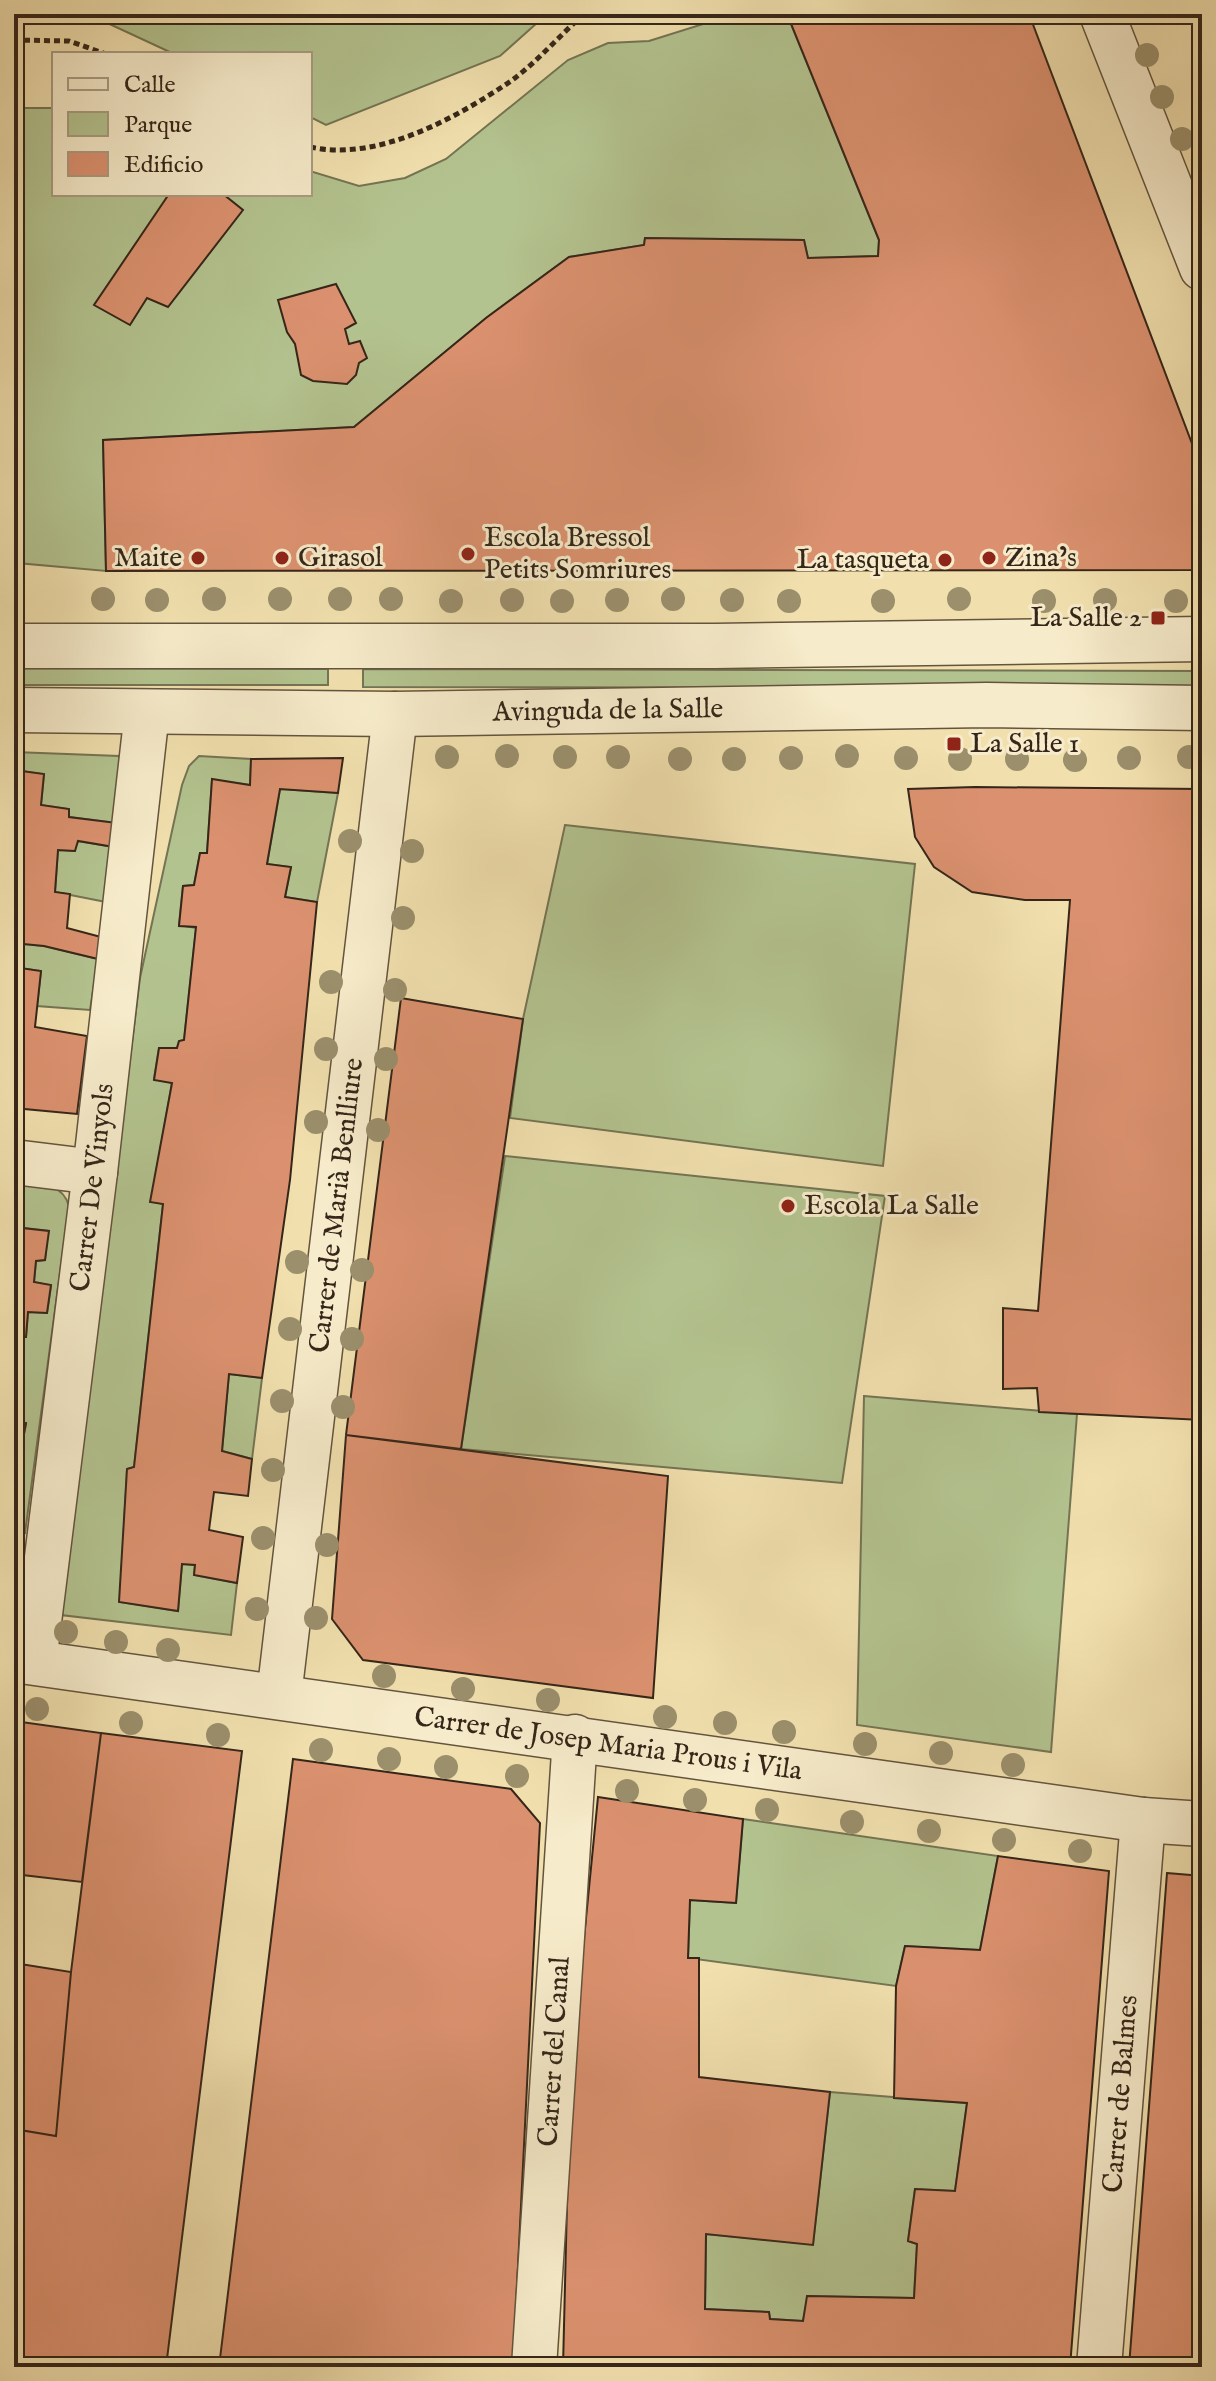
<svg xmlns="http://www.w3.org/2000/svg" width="1216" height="2381" viewBox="0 0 1216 2381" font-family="'IM FELL English',serif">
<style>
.green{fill:#b3c38f;stroke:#747454;stroke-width:2}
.building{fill:#db916f;stroke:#352619;stroke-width:2}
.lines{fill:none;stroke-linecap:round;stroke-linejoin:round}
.minor-casing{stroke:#64543e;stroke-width:47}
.tertiary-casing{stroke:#64543e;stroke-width:47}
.path{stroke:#352619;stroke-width:5;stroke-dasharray:6 4;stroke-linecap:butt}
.minor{stroke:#f6ebca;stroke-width:44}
.tertiary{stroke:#f6ebca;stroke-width:44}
.tree{fill:#9b8f6c}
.poi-dot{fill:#8f2418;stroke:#f6ebca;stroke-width:3}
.labels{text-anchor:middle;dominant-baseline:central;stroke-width:6;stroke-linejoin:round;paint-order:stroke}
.poi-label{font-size:28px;fill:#352619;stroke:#f6ebca;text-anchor:start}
.street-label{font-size:28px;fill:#352619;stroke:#f6ebca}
</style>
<rect width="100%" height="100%" fill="#f1e0ae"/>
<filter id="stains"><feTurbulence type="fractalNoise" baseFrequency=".0025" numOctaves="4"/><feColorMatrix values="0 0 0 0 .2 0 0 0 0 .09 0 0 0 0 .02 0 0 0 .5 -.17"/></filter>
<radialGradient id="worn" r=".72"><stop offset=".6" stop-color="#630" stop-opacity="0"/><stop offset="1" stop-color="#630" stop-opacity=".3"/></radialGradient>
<!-- green -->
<path class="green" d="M88,14H547L500,56L326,125L310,117V54H174Z
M735,14H787L879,240L878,256L808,258L804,240L645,238L644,245L569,257L486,318L354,427L103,440L106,571L17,563L14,459V108H54V194H310V171L359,186L405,178L446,159L568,60L608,43L649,41Z
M14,668L328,669V685H14Z
M363,669L1202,671V688L363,687Z
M14,752L119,756L121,770L117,823L69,817V809L41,805L44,774L14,770Z
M199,756L251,759L250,785L212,780L207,853H200L194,885L183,886L179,925L196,928L184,1040L179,1041L177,1048H159L154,1079L172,1083L151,1201L163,1204L134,1467L127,1469L120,1602L178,1611L182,1564L195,1565L194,1575L237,1583L231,1635L61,1615L140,978L182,785L189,766Z
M280,789L338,793L317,902L285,897L291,867L267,864Z
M565,825L915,864L883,1166L510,1118L523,1019Z
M78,841L114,847L106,902L55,892L58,850L74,851Z
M24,944L44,946L98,959L90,1010L37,1006L41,971L20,968Z
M505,1156L885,1196L842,1483L461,1449Z
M14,1180C36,1183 62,1181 69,1206L25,1533L14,1530V1454H20L26,1424L14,1421V1337H26L28,1312L47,1313L51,1286L34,1282L36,1261L45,1260L48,1231L14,1227L17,1191L14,1190Z
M229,1374L262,1378L252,1459L222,1451Z
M864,1396L1077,1414L1051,1752L857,1725Z
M743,1819L998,1856L980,1950L905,1946L896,1986L688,1958L690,1900L736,1903Z
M830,2092L967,2103L955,2191L915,2189L908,2241L917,2244L914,2298L808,2296L803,2321L770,2319L769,2312L705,2309L706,2234L813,2244Z"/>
<!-- building -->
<path class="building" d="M787,14H1029L1202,470V563L1197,570L106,571L103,440L354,427L486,318L569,257L644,245L645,238L804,240L808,258L878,256L879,240Z
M169,194H223L243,210L168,307L147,298L130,325L94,305Z
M336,284L356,323L345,329L349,344L360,341L367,358L359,363L356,375L347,384L313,381L301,375L295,344L287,332L278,300Z
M14,459H15L17,563H14Z
M343,758L338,793L280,789L267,864L291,867L285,897L317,902L290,1180L262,1378L229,1374L222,1451L252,1459L248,1496L214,1492L209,1530L243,1537L237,1583L194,1575L195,1565L182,1564L178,1611L119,1602L127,1469L134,1467L163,1204L150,1202L172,1083L154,1080L159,1048H177L179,1041L184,1040L196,927L179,926L183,886L194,885L200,853H207L212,779L250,785L251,759Z
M14,770L44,774L41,805L69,809V817L117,823L114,847L78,841L75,851L58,850L55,892L70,894L67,928L101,937L98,959L44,946L24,944L20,968L41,971L35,1027L87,1036L77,1114L14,1108Z
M975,787L1202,789V1420L1039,1412L1037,1388L1003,1389V1308L1038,1311L1070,900H1025L972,892L934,867L915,837L908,789Z
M401,998L523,1019L461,1449L346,1435Z
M14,1190H17L14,1227L49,1231L45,1260L36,1261L34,1282L51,1285L47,1313L28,1312L26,1337H14Z
M14,1421L26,1423L20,1455L14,1454Z
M346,1435L668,1476L653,1698L363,1660L332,1619Z
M1202,1684V1768H1193Z
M14,1721L101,1733L82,1882L14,1874Z
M101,1733L242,1751L167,2359L157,2367H107L14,2356V2129L56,2136L71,1972Z
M293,1759L511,1789L540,1823L513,2367H219Z
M598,1797L743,1819L736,1903L690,1900L688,1958H699V2077L830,2092L813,2245L706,2234L705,2309L769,2312L770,2319L803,2321L807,2296L914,2298L917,2244L908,2241L915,2189L955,2191L967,2103L894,2098L896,1986L905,1946L980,1950L998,1856L1109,1871L1070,2367H563L570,2080Z
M1167,1873L1202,1876V2367H1129Z
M14,1963L71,1972L56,2136L14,2129Z"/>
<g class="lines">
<!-- minor casing -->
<g class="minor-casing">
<g id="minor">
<path d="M1102,14L1202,268"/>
<path d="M14,1162L95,1172"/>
<path id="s1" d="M14,1660L1143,1820L1202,1824"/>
<path id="s2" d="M34,1662L95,1172L147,712"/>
<path id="s3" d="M279,1696L395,714"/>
<path id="s4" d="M534,2367L575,1737"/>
<path id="s5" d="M1099,2367L1143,1820"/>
</g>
</g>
<!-- tertiary casing -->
<g class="tertiary-casing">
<g id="tertiary">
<path d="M14,646H715L1202,639"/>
<path id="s6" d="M14,710L395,714L987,705L1202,708"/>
</g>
</g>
<!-- path -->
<path class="path" d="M14,40L69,41L106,54
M310,147C378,162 456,118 511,81C537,62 560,35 584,14
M1196,316L1202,331"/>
<!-- minor -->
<use href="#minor" class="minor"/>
<!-- tertiary -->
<use href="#tertiary" class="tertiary"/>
</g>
<!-- trees -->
<g class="tree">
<circle cx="1147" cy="55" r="12"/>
<circle cx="1162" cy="97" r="12"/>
<circle cx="1182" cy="139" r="12"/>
<circle cx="103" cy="599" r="12"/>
<circle cx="214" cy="599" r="12"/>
<circle cx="280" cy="599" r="12"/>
<circle cx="340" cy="599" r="12"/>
<circle cx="391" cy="599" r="12"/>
<circle cx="673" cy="599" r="12"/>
<circle cx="959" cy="599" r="12"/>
<circle cx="157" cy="600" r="12"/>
<circle cx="512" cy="600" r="12"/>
<circle cx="617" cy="600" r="12"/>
<circle cx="732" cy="600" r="12"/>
<circle cx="1105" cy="600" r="12"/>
<circle cx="451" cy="601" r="12"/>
<circle cx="562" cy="601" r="12"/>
<circle cx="789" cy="601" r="12"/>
<circle cx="883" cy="601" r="12"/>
<circle cx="1044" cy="601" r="12"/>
<circle cx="1176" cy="601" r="12"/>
<circle cx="507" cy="756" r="12"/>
<circle cx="847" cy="756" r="12"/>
<circle cx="447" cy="757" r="12"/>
<circle cx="565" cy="757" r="12"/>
<circle cx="618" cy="757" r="12"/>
<circle cx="1189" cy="757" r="12"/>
<circle cx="791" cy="758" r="12"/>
<circle cx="906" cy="758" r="12"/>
<circle cx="1129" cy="758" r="12"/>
<circle cx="680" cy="759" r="12"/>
<circle cx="734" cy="759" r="12"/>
<circle cx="960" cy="759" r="12"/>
<circle cx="1017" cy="759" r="12"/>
<circle cx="1075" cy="760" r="12"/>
<circle cx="350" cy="841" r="12"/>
<circle cx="412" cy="851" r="12"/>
<circle cx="403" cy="918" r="12"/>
<circle cx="331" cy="982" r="12"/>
<circle cx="395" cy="990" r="12"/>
<circle cx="326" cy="1049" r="12"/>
<circle cx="386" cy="1059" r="12"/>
<circle cx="316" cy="1122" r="12"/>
<circle cx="378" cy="1130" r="12"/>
<circle cx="297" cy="1262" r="12"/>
<circle cx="362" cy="1270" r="12"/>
<circle cx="290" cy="1329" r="12"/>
<circle cx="352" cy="1339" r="12"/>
<circle cx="282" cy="1401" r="12"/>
<circle cx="343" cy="1407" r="12"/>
<circle cx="273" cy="1470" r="12"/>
<circle cx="263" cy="1538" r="12"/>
<circle cx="327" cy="1545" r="12"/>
<circle cx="257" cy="1609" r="12"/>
<circle cx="316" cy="1618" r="12"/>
<circle cx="66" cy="1632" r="12"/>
<circle cx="116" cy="1642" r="12"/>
<circle cx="168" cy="1650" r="12"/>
<circle cx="384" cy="1676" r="12"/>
<circle cx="463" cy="1689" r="12"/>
<circle cx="548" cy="1700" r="12"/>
<circle cx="37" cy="1709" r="12"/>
<circle cx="665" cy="1717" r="12"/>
<circle cx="131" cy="1723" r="12"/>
<circle cx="725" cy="1723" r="12"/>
<circle cx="784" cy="1732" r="12"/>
<circle cx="218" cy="1735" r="12"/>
<circle cx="865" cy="1744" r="12"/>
<circle cx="321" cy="1750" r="12"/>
<circle cx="941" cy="1753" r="12"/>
<circle cx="389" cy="1759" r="12"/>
<circle cx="1013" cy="1765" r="12"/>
<circle cx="446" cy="1767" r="12"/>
<circle cx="517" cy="1776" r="12"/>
<circle cx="627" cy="1791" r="12"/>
<circle cx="695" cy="1800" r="12"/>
<circle cx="767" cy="1810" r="12"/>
<circle cx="852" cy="1822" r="12"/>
<circle cx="929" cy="1831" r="12"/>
<circle cx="1004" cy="1840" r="12"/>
<circle cx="1080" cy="1851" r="12"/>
</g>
<!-- markers -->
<g class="poi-dot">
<circle cx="468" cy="554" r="8"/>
<circle cx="198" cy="558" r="8"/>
<circle cx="282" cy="558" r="8"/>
<circle cx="989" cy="558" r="8"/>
<circle cx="945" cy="560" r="8"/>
<rect x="1150" y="610" width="16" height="16" rx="4"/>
<rect x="946" y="736" width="16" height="16" rx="4"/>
<circle cx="788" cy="1206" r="8"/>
</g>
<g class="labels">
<!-- poi labels -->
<g class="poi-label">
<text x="484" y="538">Escola Bressol<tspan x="484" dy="32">Petits Somriures</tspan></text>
<text x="182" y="558" text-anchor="end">Maite</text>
<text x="298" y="558">Girasol</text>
<text x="1005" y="558">Zina’s</text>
<text x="929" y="560" text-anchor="end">La tasqueta</text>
<text x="1142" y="618" text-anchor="end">La Salle 2</text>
<text x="970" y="744">La Salle 1</text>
<text x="804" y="1206">Escola La Salle</text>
</g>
<!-- street labels -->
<g class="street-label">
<text stroke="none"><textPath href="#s6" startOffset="594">Avinguda de la Salle</textPath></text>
<text stroke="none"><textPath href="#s2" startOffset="478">Carrer De Vinyols</textPath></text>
<text stroke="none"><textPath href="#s3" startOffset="494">Carrer de Marià Benlliure</textPath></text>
<text stroke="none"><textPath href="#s1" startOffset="600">Carrer de Josep Maria Prous i Vila</textPath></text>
<text stroke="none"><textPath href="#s4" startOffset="316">Carrer del Canal</textPath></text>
<text stroke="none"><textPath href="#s5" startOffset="274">Carrer de Balmes</textPath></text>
</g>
</g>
<!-- margin -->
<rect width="1216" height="2381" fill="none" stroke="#f1e0ae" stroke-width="48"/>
<rect x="16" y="16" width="1184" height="2349" fill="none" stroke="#352619" stroke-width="4"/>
<rect x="24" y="24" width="1168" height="2333" fill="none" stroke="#352619" stroke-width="2"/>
<!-- legend -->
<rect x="52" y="52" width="260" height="144" fill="#f6ebca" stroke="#a99c83" stroke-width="2"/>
<rect x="68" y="78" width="40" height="12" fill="#f6ebca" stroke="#a99c83" stroke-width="2"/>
<text x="124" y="92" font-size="24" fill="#352619">Calle</text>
<rect x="68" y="112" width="40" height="24" fill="#b3c38f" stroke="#a99c83" stroke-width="2"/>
<text x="124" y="132" font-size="24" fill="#352619">Parque</text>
<rect x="68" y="152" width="40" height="24" fill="#db916f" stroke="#a99c83" stroke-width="2"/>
<text x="124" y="172" font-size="24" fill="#352619">Edificio</text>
<rect width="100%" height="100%" filter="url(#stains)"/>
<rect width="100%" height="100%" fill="url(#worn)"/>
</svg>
